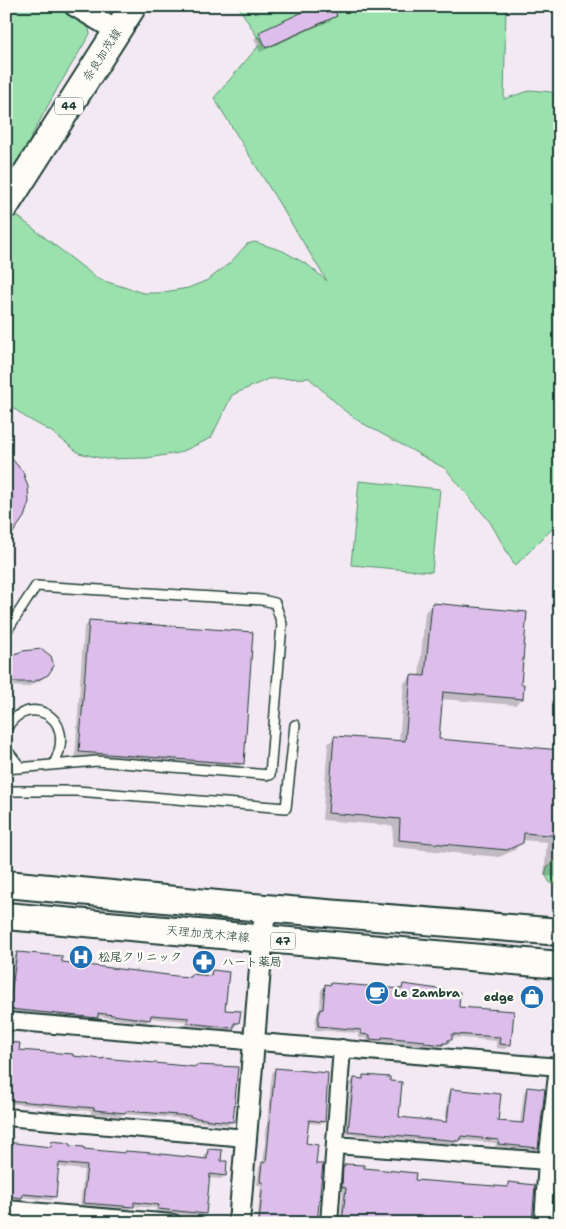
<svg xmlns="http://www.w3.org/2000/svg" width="566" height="1229" viewBox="0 0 566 1229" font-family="'Shantell Sans','Klee One',sans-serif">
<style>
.green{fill:#9ae1ae;stroke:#5c8f71}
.shadow{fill:#0003}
.building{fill:#ddbdea;stroke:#1f3d34}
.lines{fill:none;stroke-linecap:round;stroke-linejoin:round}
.service-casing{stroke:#1f3d34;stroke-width:12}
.minor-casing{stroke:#1f3d34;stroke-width:20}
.tertiary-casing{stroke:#1f3d34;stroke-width:24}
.primary-casing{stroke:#1f3d34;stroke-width:30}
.service{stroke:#fdfcf7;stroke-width:9}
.minor{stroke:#fdfcf7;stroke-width:16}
.tertiary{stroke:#fdfcf7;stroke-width:20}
.primary{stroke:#fdfcf7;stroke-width:26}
.labels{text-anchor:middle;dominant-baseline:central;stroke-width:5;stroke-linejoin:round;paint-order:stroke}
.shield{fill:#fdfcf7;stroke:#62766e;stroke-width:1}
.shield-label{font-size:11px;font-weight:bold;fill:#1f3d34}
.street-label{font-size:12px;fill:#1f3d34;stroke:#fdfcf7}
.poi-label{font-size:12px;font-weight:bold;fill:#1f3d34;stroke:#fdfcf7;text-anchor:start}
</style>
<rect width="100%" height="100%" fill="#f3e9f3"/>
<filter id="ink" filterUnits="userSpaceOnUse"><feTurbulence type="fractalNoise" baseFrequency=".02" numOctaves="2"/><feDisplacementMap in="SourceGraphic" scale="10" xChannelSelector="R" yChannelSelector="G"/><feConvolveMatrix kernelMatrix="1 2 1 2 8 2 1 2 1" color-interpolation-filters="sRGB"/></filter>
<g filter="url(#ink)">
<!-- green -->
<path class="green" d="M6,6H56L88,22L90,34L57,89L32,135L23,156L6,181Z
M238,6H506L504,99L532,90L560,93V521L515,566L490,522L446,469L362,423L345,411L309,378L268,379L232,395L211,438L179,453L147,458L105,459L79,453L52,432L25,417L6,402V226L13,216L16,215L98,279L143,293H158L188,288L208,280L231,262L247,244L255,242L283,251L308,265L327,281L214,98L261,43Z
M359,481L440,489L432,572L351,565Z
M555,860H560V886L550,883L545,874L547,867Z"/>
<!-- shadow -->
<path class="shadow" d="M314,6H331L335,15L330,21L260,52L254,39L260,33L313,9Z
M432,605L519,685L522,698L515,705L441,699L438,740L560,751L559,877L544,876L547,842L522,840L515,850L499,857L392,847L393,826L322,820L328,744L335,737L399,742L404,683L411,676L419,677L425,612Z
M90,622L242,763L237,769L75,757L84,627Z
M6,660L47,674L41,680L27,687L6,686Z
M17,953L60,963L188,978L191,975L208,977L212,971L224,1011L238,1023L235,1026H233L229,1031L185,1026L186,1021L149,1018L146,1023L97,1016L93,1020L6,1012L14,956Z
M325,986L399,990L404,986L457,1008L512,1013L510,1045L506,1049L496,1048V1041L451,1037L447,1043L438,1048L422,1047V1045L379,1041L377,1043L366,1042L367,1038H358V1033L315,1030L316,1017L320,1011L321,990Z
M6,1043L18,1052L194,1068L197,1066L232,1122L228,1125L188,1120V1119L123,1114L121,1116L91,1114V1111L6,1103Z
M275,1069L324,1121L320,1124L307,1123L305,1144L315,1165L316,1223H257L261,1185H257L259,1167L263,1164L272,1073Z
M364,1076L397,1118L445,1123L448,1094L451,1091L497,1122L520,1124L524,1092L527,1088L537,1148L534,1151L495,1147L496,1143L460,1140L455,1144L345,1134L351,1082L355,1079L360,1080Z
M6,1138H11V1144L48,1148L52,1142L83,1150L204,1160L205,1154L208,1150L219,1162L225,1175L221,1179L208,1178L205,1213L201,1217L155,1213L156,1208L133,1206L129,1210L80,1207L84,1170L58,1167L55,1196L51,1200L22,1197L17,1201L6,1200Z
M346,1165L414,1181L505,1188L509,1184L532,1215L533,1223H340L343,1191L339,1190L340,1171Z
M559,1202L560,1219H554L556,1205Z"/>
<!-- building -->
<path class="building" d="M316,6H333L337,16L266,48L259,32Z
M6,452L23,472L28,487L29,502L24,517L6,543Z
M432,603L527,612L521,684H524L523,699L443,692L439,739L560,750V836L524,833L523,843L507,850L399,840L400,819L328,813L334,736L405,741L411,675L425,676Z
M89,620L253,632L244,764L79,752Z
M42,649L51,656L54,666L48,675L33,682H6V658L22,651Z
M17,952L62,956V962L176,976L190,977L191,974L211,976L212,970L229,972L225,1010L241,1011L239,1023H234V1028L188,1023L189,1018L151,1015L150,1020L98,1013V1018L9,1009Z
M331,983L402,989L403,984L460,992L459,1007L514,1011L511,1045L499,1044L500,1037L452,1034V1040H448V1043H443V1045L425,1043V1041L382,1037V1040L370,1039V1035L361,1034V1030L318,1026L319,1012L321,1009H323L325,984L330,985Z
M6,1042L20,1043L19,1050L73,1054V1056L103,1059V1058L196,1067V1065L238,1067L233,1122L211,1120L191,1117V1116L126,1111L125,1113L94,1110V1108L6,1100Z
M275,1068L328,1073L325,1122L309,1120L306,1143L318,1145L316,1164H323L317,1223H259L263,1182H260L262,1162L266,1163Z
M363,1075L390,1077V1081L402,1082L399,1117L447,1122L451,1089L501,1094L498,1121L523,1123L527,1087L545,1089L538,1148L498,1144L499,1140L461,1136L460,1141L348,1131L354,1078L363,1079Z
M52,1141L70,1143V1146L84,1147V1149L125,1153V1151L152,1153L207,1159L208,1149L222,1150L221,1161H227L226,1176L210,1174L206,1214L158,1209L159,1205L134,1202V1207L83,1203L87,1166L59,1163L56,1197L23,1194L22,1198L6,1196V1142L51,1147Z
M345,1164L364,1165V1168L416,1173L415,1180L508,1187V1182L535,1185L532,1223H342L346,1188L342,1187L343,1166H345Z"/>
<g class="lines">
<!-- service casing -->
<g class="service-casing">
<path id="service" d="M6,632L36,586L262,600L275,603L282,624L270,775L97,761L6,769
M6,730C22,693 80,712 54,764
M6,749L21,768
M6,791H77L286,808L295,725"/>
</g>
<!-- minor casing -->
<g class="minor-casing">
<path id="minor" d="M6,1021C191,1037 375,1051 560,1067
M6,1117L246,1138
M335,1145L547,1161
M6,1209L173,1223
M329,1223L342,1048
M543,1223L547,1161L558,1067"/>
</g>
<!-- tertiary casing -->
<g class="tertiary-casing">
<path id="tertiary" d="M75,6L117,31
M239,1223L265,908"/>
</g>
<!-- primary casing -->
<g class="primary-casing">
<path id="primary" d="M6,205L133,6
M6,884L228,905L560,932
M6,916L560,965"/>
</g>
<!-- service -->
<use href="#service" class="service"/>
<!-- minor -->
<use href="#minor" class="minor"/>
<!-- tertiary -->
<use href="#tertiary" class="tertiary"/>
<!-- primary -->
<use href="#primary" class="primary"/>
</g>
</g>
<!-- icons -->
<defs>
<g id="hospital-disc" transform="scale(1.25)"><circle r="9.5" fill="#1f6fb2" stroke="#fdfcf7"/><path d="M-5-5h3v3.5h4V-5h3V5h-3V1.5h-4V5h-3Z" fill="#fff"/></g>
<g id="pharmacy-disc" transform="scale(1.25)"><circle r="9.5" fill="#1f6fb2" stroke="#fdfcf7"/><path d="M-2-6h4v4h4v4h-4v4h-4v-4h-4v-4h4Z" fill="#fff"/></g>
<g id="cafe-disc" transform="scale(1.25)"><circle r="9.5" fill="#1f6fb2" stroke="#fdfcf7"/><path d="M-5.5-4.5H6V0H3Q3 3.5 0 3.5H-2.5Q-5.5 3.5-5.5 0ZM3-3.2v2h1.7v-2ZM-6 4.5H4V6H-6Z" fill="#fff"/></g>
<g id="shop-disc" transform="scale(1.25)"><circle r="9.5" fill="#1f6fb2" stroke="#fdfcf7"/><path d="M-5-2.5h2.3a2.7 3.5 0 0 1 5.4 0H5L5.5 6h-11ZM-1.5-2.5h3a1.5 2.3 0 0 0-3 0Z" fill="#fff"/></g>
</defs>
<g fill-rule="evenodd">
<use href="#hospital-disc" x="81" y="957"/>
<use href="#pharmacy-disc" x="204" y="962"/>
<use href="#cafe-disc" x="377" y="993"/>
<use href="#shop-disc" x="532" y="997"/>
</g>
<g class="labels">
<!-- shield labels -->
<g class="shield">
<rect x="55" y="97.5" width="28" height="17" rx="4"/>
<rect x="270.5" y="932.5" width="25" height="17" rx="4"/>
</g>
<g class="shield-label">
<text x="69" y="106">44</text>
<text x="283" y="941">47</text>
</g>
<!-- street labels -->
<g class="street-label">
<text transform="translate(102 55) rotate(-57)">奈良加茂線</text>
<text transform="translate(208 934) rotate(5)">天理加茂木津線</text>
</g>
<!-- poi labels -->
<g class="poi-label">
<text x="98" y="957">松尾クリニック</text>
<text x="222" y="962">ハート薬局</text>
<text x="394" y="993">Le Zambra</text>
<text x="514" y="997" text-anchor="end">edge</text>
</g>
</g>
<!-- margin -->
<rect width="566" height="1229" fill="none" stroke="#fdfcf7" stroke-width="25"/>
<rect x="12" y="12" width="541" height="1204" fill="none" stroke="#1f3d34" stroke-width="2" filter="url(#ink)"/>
</svg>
